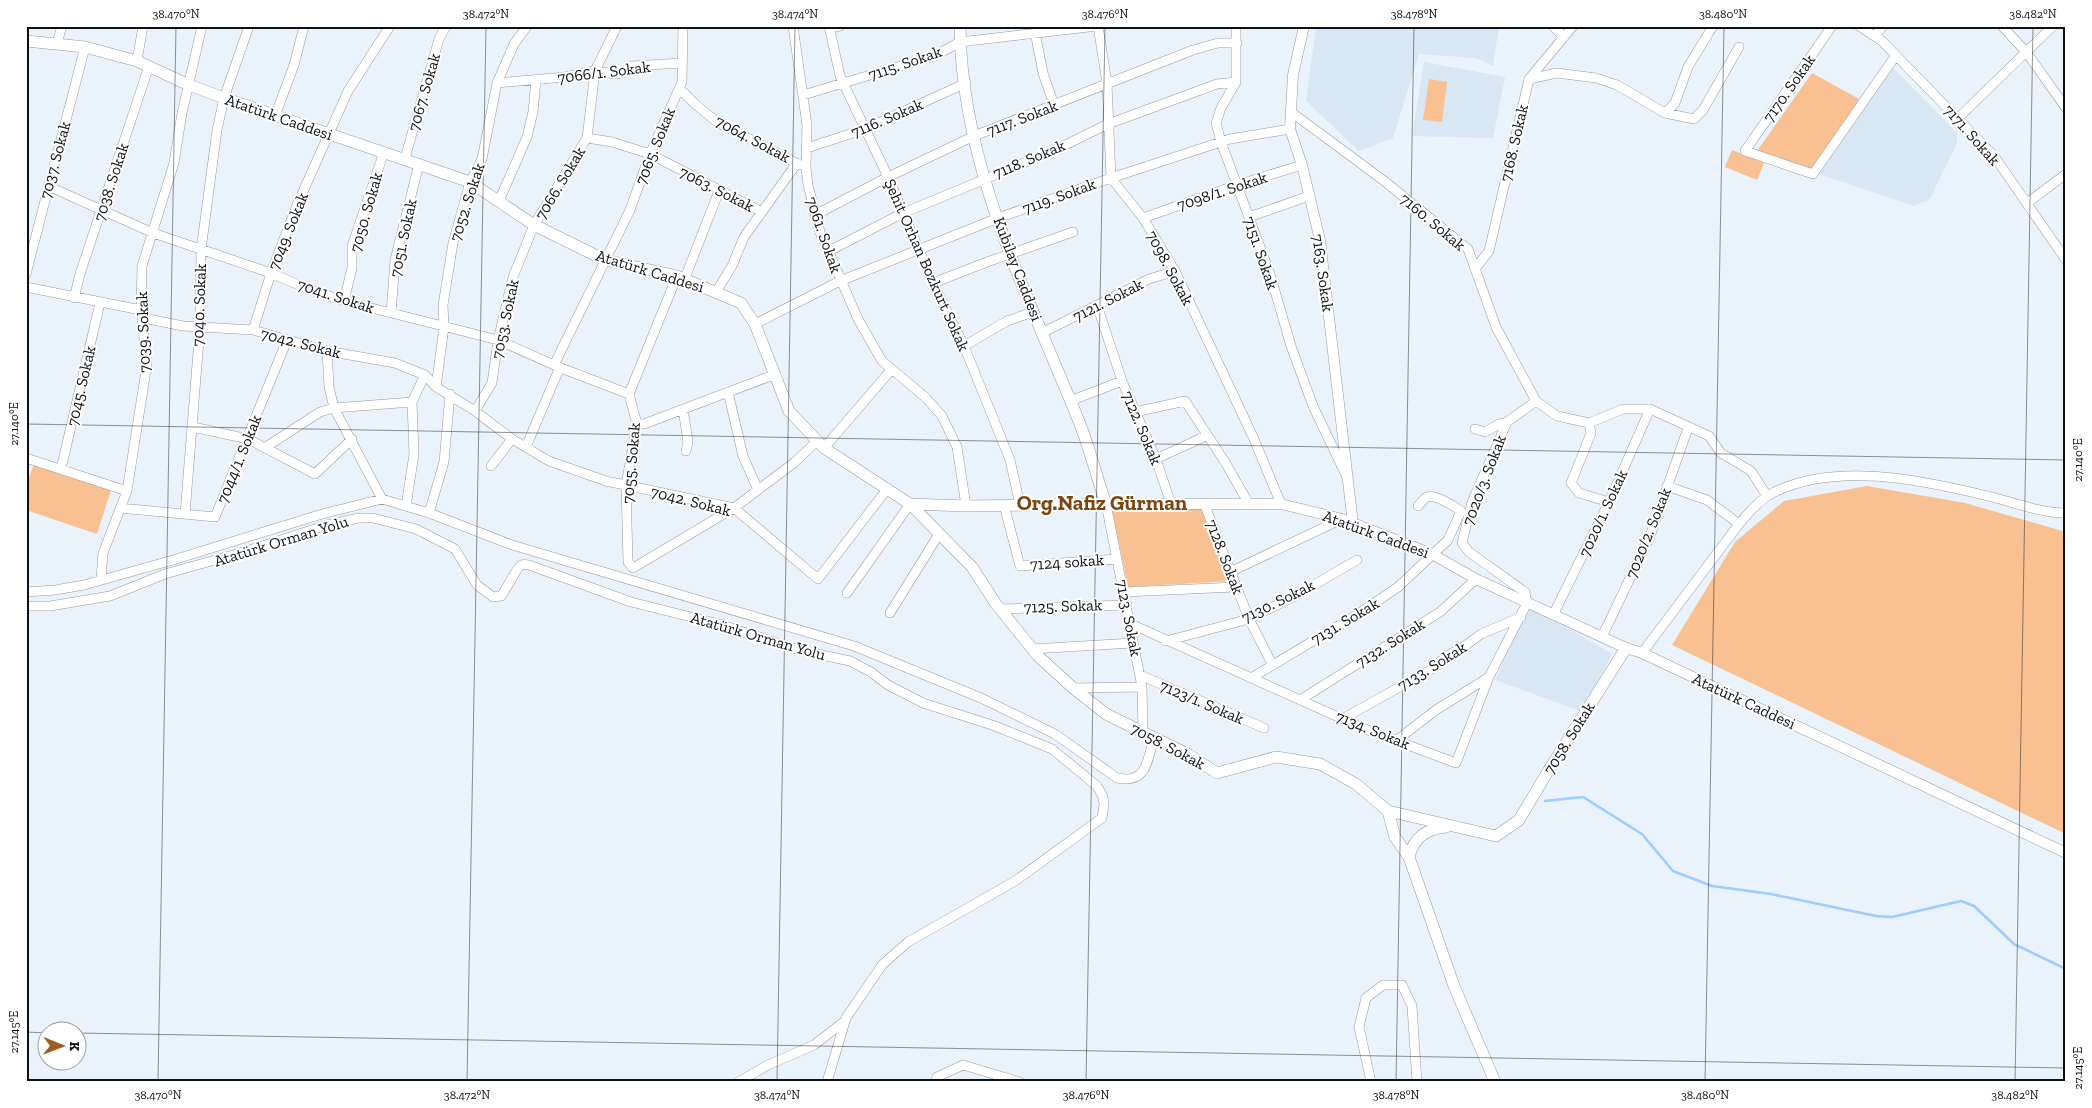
<svg xmlns="http://www.w3.org/2000/svg" width="2092" height="1108" viewBox="0 0 2092 1108" font-family="'Zilla Slab',serif">
<style>
.built{fill:#d9e7f5}
.green{fill:#f9c092}
.lines{fill:none;stroke-linecap:round;stroke-linejoin:round}
.stream{stroke:#9bcdff;stroke-width:2.5}
.minor-casing{stroke:#949ca4;stroke-width:10}
.tertiary-casing{stroke:#949ca4;stroke-width:11}
.secondary-casing{stroke:#949ca4;stroke-width:12}
.minor{stroke:#fff;stroke-width:9}
.tertiary{stroke:#fff;stroke-width:10}
.secondary{stroke:#fff;stroke-width:11}
.ticks{fill:none;stroke:#0e1114;stroke-width:1;stroke-opacity:0.45}
.labels{text-anchor:middle;dominant-baseline:central;stroke-width:4;stroke-linejoin:round;paint-order:stroke}
.street-label{font-size:16px;fill:#0e1114;stroke:#fefefe}
.district-label{font-size:21px;font-weight:bold;fill:#7d450c;stroke:#fefefe}
.neatline{fill:none;stroke:#0e1114;stroke-width:2}
.ticks-label{font-size:12px;text-anchor:middle;fill:#0e1114}
</style>
<rect width="100%" height="100%" fill="#eaf2fb"/>
<!-- built -->
<path class="built" d="M1316,26H1499L1493,66L1476,58L1419,54L1393,138L1359,151L1306,101Z
M1424,62L1505,77L1493,138L1412,136Z
M1893,68L1957,133V143L1930,199L1914,206L1819,174Z
M1528,609L1577,633L1612,654L1583,712L1495,680Z"/>
<!-- green -->
<path class="green" d="M1812,73L1859,99L1812,171L1755,154Z
M1429,79L1447,82L1442,122L1423,120Z
M1732,150L1764,163L1757,180L1725,167Z
M34,464L111,490L97,534L26,510V486Z
M1867,486L1965,503L2066,532V834L1672,645L1735,542L1784,501Z
M1204,508L1231,581L1128,587L1112,509Z"/>
<g class="lines">
<!-- stream -->
<path class="stream" d="M1545,801L1583,797L1642,834L1673,871L1712,886L1771,894L1876,916L1892,917L1961,901L1974,906L2014,944L2066,969"/>
<!-- minor casing -->
<g class="minor-casing">
<path id="minor" d="M793,26L807,125L806,168L808,185L820,232L858,319L882,361L925,397L942,416L957,447L966,506
M829,26L840,76L888,177L933,283L964,346L1010,460L1020,505
M1098,26L1107,83L1111,178L1143,218L1175,271L1253,437L1281,504
M1236,26V82L1221,108L1216,123L1221,142L1270,274L1291,346L1313,406L1346,475
M1553,26L1564,37
M1832,26L1745,151L1813,174L1896,55
M1859,26L1882,41L1994,156L2066,260
M2002,26L2027,53L2066,108
M830,28L840,26
M1035,32L1043,73L1054,105
M1875,36L1883,26
M57,43L62,26
M137,61L143,26
M1529,79L1557,73L1596,78L1617,85L1665,113L1694,119L1703,110L1739,47
M497,83L565,77L595,71L616,74L625,72L632,66L681,63
M679,88L695,104L717,122L800,165
M803,95L934,56L960,42L1097,26
M1291,112L1383,180L1468,249L1496,327L1536,401L1557,416L1589,423L1623,409H1650L1709,436L1721,453L1751,471L1767,496
M1665,113L1675,103L1688,67L1713,26
M275,116L294,65L304,26
M1958,118L2053,26
M587,138L612,142L650,154L762,212
M807,148L865,129L966,83
M405,158L439,39L446,26
M48,186L153,233L271,273L306,288L344,301L498,340L561,368L629,394
M499,201L527,137L533,112L536,80
M2027,203L2066,174
M815,215L888,177L974,136L1193,50L1218,43H1237
M1249,217L1309,196
M1143,218L1237,185L1302,165
M829,251L903,213L1051,152L1108,124L1217,84L1236,82
M1475,269L1489,251L1529,79L1573,26
M26,274L85,47
M685,278L719,191
M933,283L987,262L1073,232
M26,287L141,310
M716,292L732,266L744,237L797,163
M74,298L80,274L149,66
M344,301L352,268V246L384,152
M1097,305L1122,381L1156,459L1171,504
M391,313L395,260L419,164
M143,318L183,326L253,330L327,351L395,363L425,375L436,387L475,411L512,439L549,461L606,481L734,508L818,579L888,488
M755,324L840,281L998,218L1111,178L1230,139L1290,129
M253,330L271,273L297,205L348,91L390,26
M1042,333L1149,279L1175,271
M964,346L1007,321L1033,312
M327,351L329,387L334,408L382,499
M554,365L630,210L650,154L682,82L683,26
M436,387L444,327L443,305L453,243L470,182L482,159L497,83L514,44L527,26
M728,392L743,456L758,490
M1070,401L1122,381
M683,409L688,442L686,451
M475,411L492,383L498,340L513,277L534,225L587,138L595,71L617,26
M1135,412L1185,401L1225,462L1249,504
M1589,423L1591,433L1571,483L1579,493L1609,502
M637,424H644L776,374
M193,427L248,439L315,474L352,439
M1475,429L1485,432L1499,424L1507,422
M266,447L320,412L334,408L412,402
M526,447L560,367
M824,448L892,369
M26,458L127,491
M1156,459L1206,436
M491,466L512,439
M61,469L100,303
M1667,486L1707,500L1739,524
M1204,503L1249,619L1272,664
M1106,504L1142,687L1143,733
M1004,505L1020,566L1117,559
M406,506L414,454L412,402L425,375
M120,508L215,517L287,340
M429,513L444,462L450,394
M185,514L200,327L201,250L217,130L224,98L249,26
M633,568L628,562L626,485L637,424L629,394L677,276
M633,568L734,508L795,462L817,441
M1230,572L1342,519
M101,579L103,553L127,491L147,364L141,310L142,266L174,163L182,113L202,26
M26,592L55,590L84,585L173,560L322,514L382,499L429,513L512,545L854,646L981,698L1055,734L1117,778C1148,784 1147,760 1154,738
M1124,592L1236,587
M847,593L910,504
M26,606H50L110,596L165,574L247,551L327,525L359,518H373L416,529L455,549L477,585L493,597L501,596C506,590 517,567 521,565C524,564 527,565 529,565L631,602L719,624L799,650L850,661L871,672L888,685L923,703L995,726L1052,749L1097,786L1103,797L1104,805L1102,818L1015,881L908,942L882,965L846,1018L827,1082
M1000,609L1127,605
M890,613L939,534
M1553,615L1609,502L1650,409
M1131,624L1365,729L1456,763L1489,677L1527,603L1525,592L1469,552L1462,543L1472,502L1507,422L1536,401
M1602,637L1650,536L1688,428
M1166,641L1249,619L1293,597L1357,560
M1032,649L1133,643
M1642,653L1739,524C1748,514 1757,502 1769,495C1831,460 1922,480 1988,496C2013,502 2040,513 2066,513
M1140,675L1264,728
M1251,678L1358,614L1398,587L1448,540L1461,511C1454,506 1435,494 1427,497C1423,499 1421,503 1418,506
M1073,688L1142,687
M1300,700L1440,612L1476,579
M1344,718L1430,670L1450,654L1462,648L1481,634L1521,617
M1397,740L1436,710L1489,677
M738,1082L768,1065L814,1045L845,1021
M935,1082L937,1077L963,1065L1020,1082
M1371,1082L1359,1027L1366,998L1383,985H1402L1412,1006L1417,1082"/>
</g>
<!-- tertiary casing -->
<g class="tertiary-casing">
<path id="tertiary" d="M1304,26L1293,75L1290,129L1302,165L1320,240L1353,524
M1106,504H1281L1342,519L1432,554L1476,579L1626,648L1642,653L2066,853"/>
</g>
<!-- secondary casing -->
<g class="secondary-casing">
<path id="secondary" d="M26,41L85,47L137,61L189,85L224,98L470,182L534,225L605,260L677,276L741,303L755,324L789,411L824,448L910,504L972,567L996,604L1038,656L1073,688L1106,714L1189,755L1217,773L1276,757L1320,764L1356,784L1388,811L1496,836L1519,820L1547,773L1626,648
M910,504L966,506L1106,504C1097,478 1090,450 1080,424C1029,297 961,167 960,26
M1388,811L1395,837L1409,857L1454,986L1495,1082
M1409,857C1414,837 1426,829 1446,827"/>
</g>
<!-- minor -->
<use href="#minor" class="minor"/>
<!-- tertiary -->
<use href="#tertiary" class="tertiary"/>
<!-- secondary -->
<use href="#secondary" class="secondary"/>
</g>
<!-- ticks -->
<path class="ticks" d="M26,424L2066,460M26,1032L48,1033M78,1033L2066,1068M158,1082L176,26M467,1082L486,26M777,1082L795,26M1086,1082L1105,26M1396,1082L1414,26M1705,1082L1724,26M2015,1082L2033,26"/>
<g class="labels">
<!-- street labels -->
<g class="street-label">
<text transform="translate(905 63) rotate(-19)">7115. Sokak</text>
<text transform="translate(604 72) rotate(-7)">7066/1. Sokak</text>
<text transform="translate(1789 88) rotate(-55)">7170. Sokak</text>
<text transform="translate(424 92) rotate(-74)">7067. Sokak</text>
<text transform="translate(279 117) rotate(19)">Atatürk Caddesi</text>
<text transform="translate(887 118) rotate(-23)">7116. Sokak</text>
<text transform="translate(1022 118) rotate(-21)">7117. Sokak</text>
<text transform="translate(1972 135) rotate(48)">7171. Sokak</text>
<text transform="translate(753 139) rotate(28)">7064. Sokak</text>
<text transform="translate(1514 143) rotate(-77)">7168. Sokak</text>
<text transform="translate(655 146) rotate(-68)">7065. Sokak</text>
<text transform="translate(1029 159) rotate(-23)">7118. Sokak</text>
<text transform="translate(55 160) rotate(-75)">7037. Sokak</text>
<text transform="translate(111 182) rotate(-72)">7038. Sokak</text>
<text transform="translate(560 183) rotate(-59)">7066. Sokak</text>
<text transform="translate(717 189) rotate(27)">7063. Sokak</text>
<text transform="translate(1222 191) rotate(-18)">7098/1. Sokak</text>
<text transform="translate(1059 196) rotate(-20)">7119. Sokak</text>
<text transform="translate(467 202) rotate(-72)">7052. Sokak</text>
<text transform="translate(366 212) rotate(-74)">7050. Sokak</text>
<text transform="translate(1433 222) rotate(40)">7160. Sokak</text>
<text transform="translate(288 231) rotate(-68)">7049. Sokak</text>
<text transform="translate(824 235) rotate(71)">7061. Sokak</text>
<text transform="translate(403 238) rotate(-78)">7051. Sokak</text>
<text transform="translate(1261 253) rotate(71)">7151. Sokak</text>
<text transform="translate(927 265) rotate(66)">Şehit Orhan Bozkurt Sokak</text>
<text transform="translate(1170 268) rotate(62)">7098. Sokak</text>
<text transform="translate(1018 269) rotate(69)">Kubilay Caddesi</text>
<text transform="translate(650 271) rotate(17)">Atatürk Caddesi</text>
<text transform="translate(1323 273) rotate(82)">7163. Sokak</text>
<text transform="translate(336 296) rotate(18)">7041. Sokak</text>
<text transform="translate(1108 300) rotate(-27)">7121. Sokak</text>
<text transform="translate(199 305) rotate(-88)">7040. Sokak</text>
<text transform="translate(505 319) rotate(-78)">7053. Sokak</text>
<text transform="translate(143 332) rotate(-92)">7039. Sokak</text>
<text transform="translate(301 343) rotate(14)">7042. Sokak</text>
<text transform="translate(81 386) rotate(-77)">7045. Sokak</text>
<text transform="translate(1142 428) rotate(67)">7122. Sokak</text>
<text transform="translate(239 459) rotate(-68)">7044/1. Sokak</text>
<text transform="translate(631 463) rotate(-85)">7055. Sokak</text>
<text transform="translate(1484 480) rotate(-69)">7020/3. Sokak</text>
<text transform="translate(691 501) rotate(14)">7042. Sokak</text>
<text transform="translate(1603 513) rotate(-65)">7020/1. Sokak</text>
<text transform="translate(1648 533) rotate(-68)">7020/2. Sokak</text>
<text transform="translate(1376 534) rotate(20)">Atatürk Caddesi</text>
<text transform="translate(281 541) rotate(-17)">Atatürk Orman Yolu</text>
<text transform="translate(1225 557) rotate(69)">7128. Sokak</text>
<text transform="translate(1067 562) rotate(-4)">7124 sokak</text>
<text transform="translate(1278 601) rotate(-26)">7130. Sokak</text>
<text transform="translate(1063 606) rotate(-2)">7125. Sokak</text>
<text transform="translate(1129 618) rotate(79)">7123. Sokak</text>
<text transform="translate(1345 621) rotate(-31)">7131. Sokak</text>
<text transform="translate(758 636) rotate(16)">Atatürk Orman Yolu</text>
<text transform="translate(1390 643) rotate(-32)">7132. Sokak</text>
<text transform="translate(1432 666) rotate(-32)">7133. Sokak</text>
<text transform="translate(1744 701) rotate(25)">Atatürk Caddesi</text>
<text transform="translate(1202 702) rotate(23)">7123/1. Sokak</text>
<text transform="translate(1373 730) rotate(22)">7134. Sokak</text>
<text transform="translate(1569 738) rotate(-58)">7058. Sokak</text>
<text transform="translate(1168 746) rotate(28)">7058. Sokak</text>
</g>
<!-- district labels -->
<g class="district-label">
<text x="1102" y="502">Org.Nafiz Gürman</text>
</g>
</g>
<!-- border -->
<rect width="2092" height="1108" fill="none" stroke="#fefefe" stroke-width="55"/>
<!-- north arrow -->
<g transform="translate(62 1046) rotate(91)"><circle r="24" fill="#fefefe" stroke="#9e9fa0"/>
<path d="M0-4L9 19L0 12L-9 19Z" fill="#9d5e25"/>
<text y="-8" font-size="14" font-weight="bold" text-anchor="middle" fill="#0e1114">K</text>
</g>
<rect x="28" y="28" width="2036" height="1052" class="neatline"/>
<g class="ticks-label">
<text x="176" y="18">38.470°N</text>
<text x="486" y="18">38.472°N</text>
<text x="795" y="18">38.474°N</text>
<text x="1105" y="18">38.476°N</text>
<text x="1414" y="18">38.478°N</text>
<text x="1723" y="18">38.480°N</text>
<text x="2033" y="18">38.482°N</text>
<text transform="translate(14 424) rotate(-90)" y="4">27.140°E</text>
<text transform="translate(2078 460) rotate(-90)" y="4">27.140°E</text>
<text transform="translate(14 1032) rotate(-90)" y="4">27.145°E</text>
<text transform="translate(2078 1068) rotate(-90)" y="4">27.145°E</text>
<text x="158" y="1099">38.470°N</text>
<text x="467" y="1099">38.472°N</text>
<text x="777" y="1099">38.474°N</text>
<text x="1086" y="1099">38.476°N</text>
<text x="1396" y="1099">38.478°N</text>
<text x="1705" y="1099">38.480°N</text>
<text x="2015" y="1099">38.482°N</text>
</g>
</svg>
